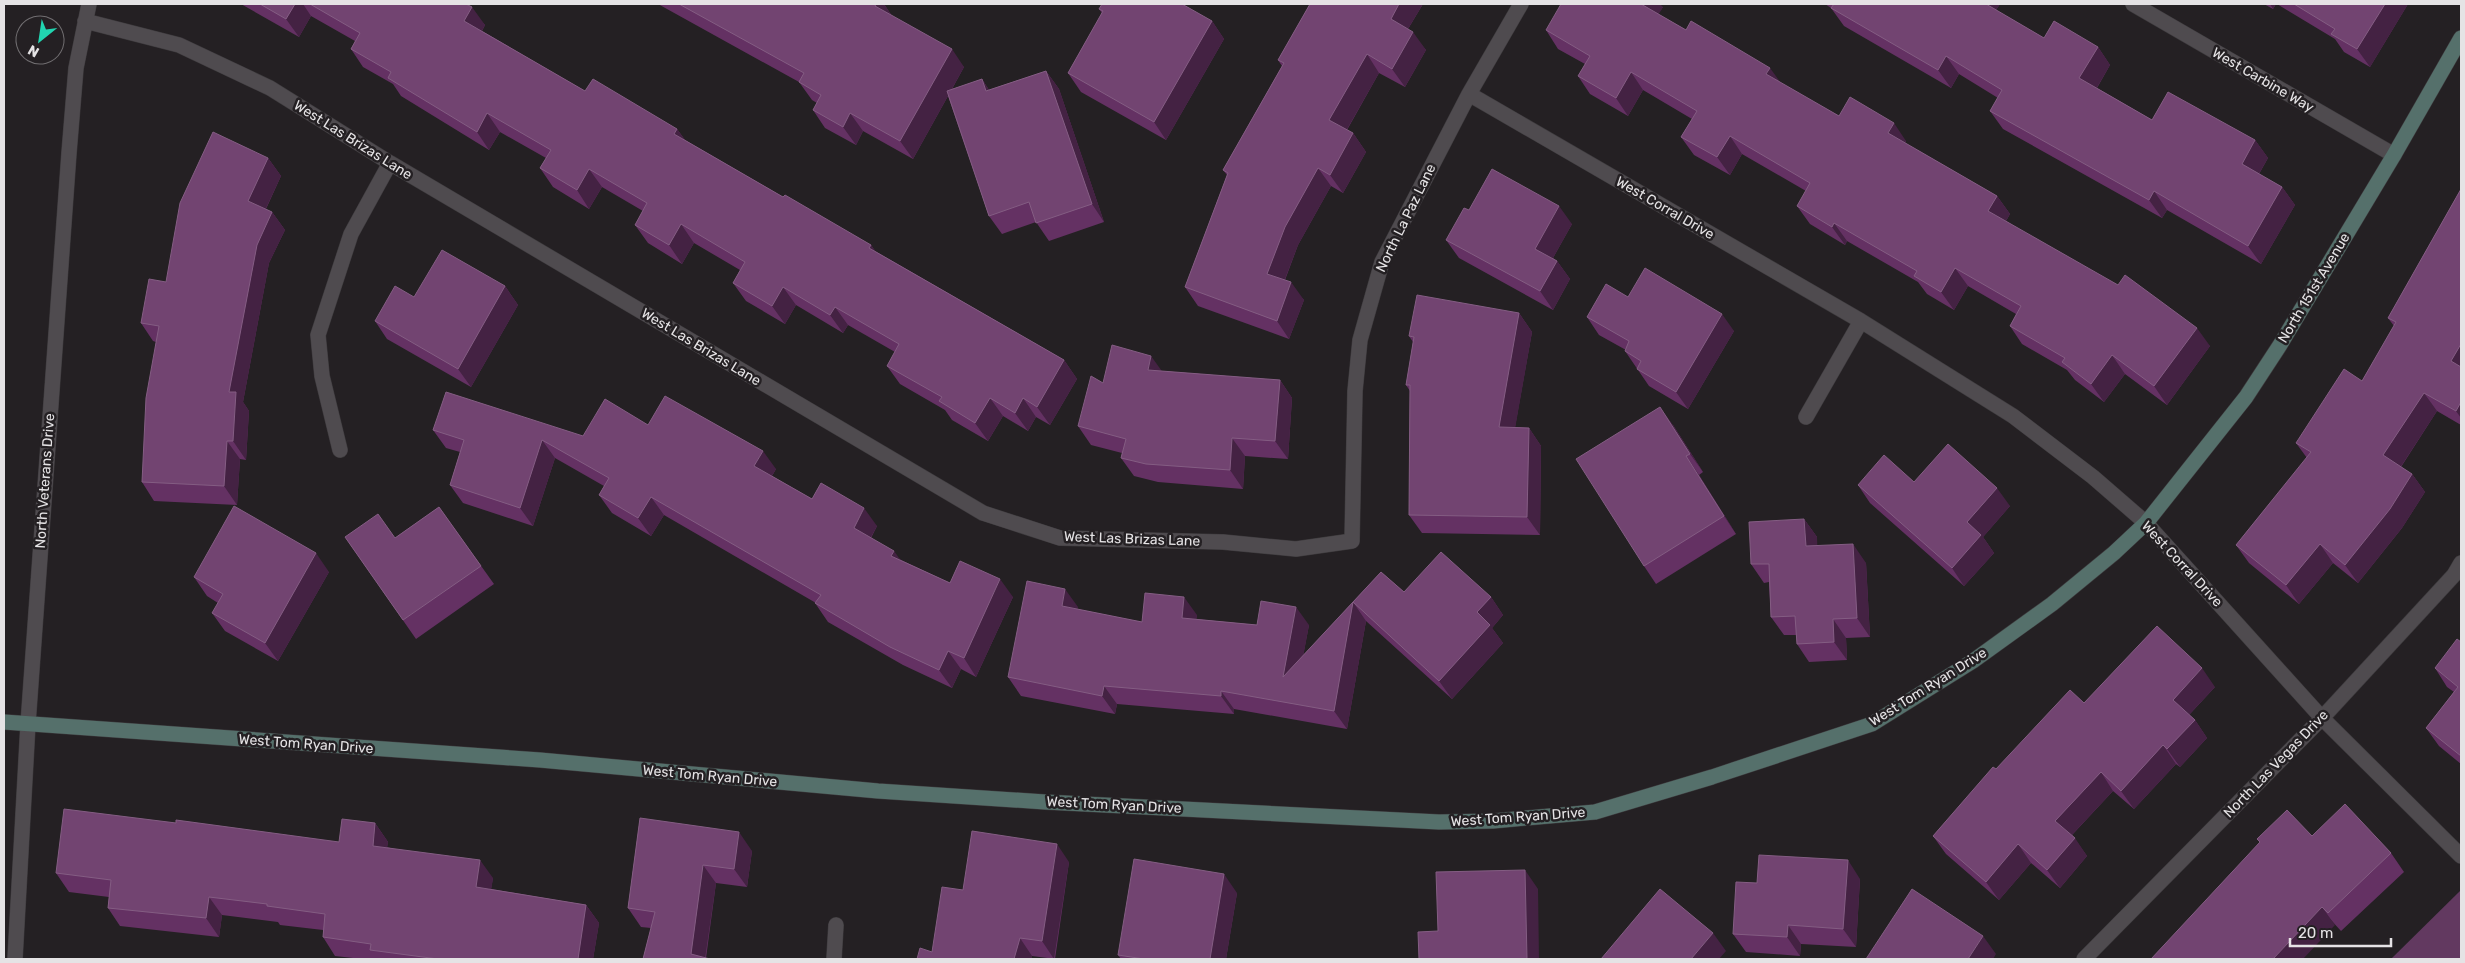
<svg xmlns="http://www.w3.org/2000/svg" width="2465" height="963" viewBox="0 0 2465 963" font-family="Rubik,sans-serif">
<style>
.green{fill:#623960}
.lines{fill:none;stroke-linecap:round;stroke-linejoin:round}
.street-casing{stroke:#3d3a3d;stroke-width:16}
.secondary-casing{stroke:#3d3a3d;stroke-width:16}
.street{stroke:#4f4b4f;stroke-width:15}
.secondary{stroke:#55706b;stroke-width:15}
.wall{fill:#643163}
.shaded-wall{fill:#442243}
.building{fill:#724471;stroke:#845d83}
.labels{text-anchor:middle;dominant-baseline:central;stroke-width:5;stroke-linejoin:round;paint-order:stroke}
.street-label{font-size:14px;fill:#e5e3e5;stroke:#242023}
</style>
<rect width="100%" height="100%" fill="#242023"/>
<!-- green -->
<path class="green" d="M2461,890V959H2391Z"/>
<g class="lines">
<!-- street casing -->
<g class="street-casing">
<path id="street" d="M2133,4L2394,155
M85,21L179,45L270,88L390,163L983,513L1060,538L1223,542L1296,549L1352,541L1355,391L1360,340L1382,262L1469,94L1521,4
M1469,94L1861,321L2013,416L2093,477L2146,523L2322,718L2461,856
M1806,417L1861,321
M340,450L322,376L318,335L351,234L390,163
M15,959L28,724L69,153L76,68L89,4
M834,959L836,925
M2084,959L2322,718L2454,575L2461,563"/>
</g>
<!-- secondary casing -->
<g class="secondary-casing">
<path id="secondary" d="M4,722L540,760L878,791L1045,802L1439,822L1493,821L1595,812L1712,777L1872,724L1973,661L2052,604L2114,553L2146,523L2246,397L2280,345L2394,155L2461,38"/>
</g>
<!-- street -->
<use href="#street" class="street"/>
<!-- secondary -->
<use href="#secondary" class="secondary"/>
</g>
<!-- wall -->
<path class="wall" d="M241,4H466L485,25L482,31L585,91L677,129L685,140L783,197L871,245L875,251L1064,360L1077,379L1050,425L1036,417L1028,431L1003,416L988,441L952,420L945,410L900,384L887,366L895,352L848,325L843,333L796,305L785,324L746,301L733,283L740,270L694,243L682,264L648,243L635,225L643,211L602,187L589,209L553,187L540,168L546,158L500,132L489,150L401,96L393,84L363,67L351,49L355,41L311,16L299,37Z
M658,4H884L892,16L964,67L952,89L982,79L989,90L1046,71L1059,89L1104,222L1049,241L1036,222L1002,234L989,216L948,96L913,159L863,131L856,145L825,128L813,110L817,103L812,100L799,82Z
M1310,4H1423L1408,29L1426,50L1405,87L1379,73L1347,130L1353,133L1366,152L1343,193L1331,186L1298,245L1285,280L1304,300L1289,339L1198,306L1185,287L1227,175L1223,170L1282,66L1278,60Z
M1825,4H2000L1996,10L2044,38L2098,47L2110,65L2097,88L2152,120L2255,140L2268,158L2259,174L2282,187L2295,205L2261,264L2167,210L2162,218L2003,129L1990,111L1998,98L1959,74L1951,88L1844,26L1831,8Z
M2264,4H2276L2273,9Z
M2277,4H2408L2370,67L2344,52L2335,39Z
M1663,7L1658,14L1839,116L1906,141L1905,143L1997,196L2010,214L2006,221L2210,346L2167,405L2125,374L2104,402L2075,380L2067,370L2022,344L2010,326L2016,314L1968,286L1954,310L1927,294L1918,282L1847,241L1845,245L1810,224L1797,206L1806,191L1742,154L1730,175L1694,155L1681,137L1692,119L1643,90L1628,116L1590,94L1578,76L1585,64L1558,49L1546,30Z
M1099,9L1212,21L1224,39L1166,140L1081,92L1068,73L1102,13Z
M268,158L281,176L266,209L272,212L285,230L269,263L243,402L249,411L246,460L240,459L237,505L154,501L142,482L156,342L153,341L141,323L166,282Z
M2461,189V425L2437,411L2401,467L2412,474L2425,492L2402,528L2358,583L2333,563L2299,604L2249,563L2236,545L2307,458L2296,443L2362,381L2394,326L2388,318Z
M1469,210L1572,224L1553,258L1557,261L1570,279L1553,310L1459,258L1446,240Z
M505,286L518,305L471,387L387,339L375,321L414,297Z
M1628,297L1734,331L1688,409L1649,386L1625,351L1626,350L1599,335L1587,317Z
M1519,313L1532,332L1515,427L1529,428L1541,446L1540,535L1422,533L1409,515L1410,391L1406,385L1413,342L1409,336Z
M1162,371L1280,380L1292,398L1288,459L1245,456L1243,489L1158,482L1134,476L1121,458L1122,453L1091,445L1078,426L1103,383Z
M648,425L776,469L772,476L812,499L877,526L871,538L901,560L950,583L1013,597L976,677L961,669L952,688L903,665L828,622L815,603H816L664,515L651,536L612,513L599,495L604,486L555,458L533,526L463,503L450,485L460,452L446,448L433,430L583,436Z
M1673,425L1703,472L1699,475L1736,534L1656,584L1644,566Z
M1914,482L2010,506L1983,537L1994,553L1964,586L1870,503L1858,485Z
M439,507L494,584L416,639L345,537L395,538Z
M1804,519L1817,537V546L1866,563L1870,637L1846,638L1847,660L1809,662L1797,644L1796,635H1784L1771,617L1769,582L1764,583L1751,564Z
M329,572L278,661L225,631L212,613L218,603L207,596L194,577Z
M1381,572L1404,592L1491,597L1503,615L1492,628L1503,643L1452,699L1366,621L1347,729L1234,709V714L1117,704L1115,714L1021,696L1008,677L1078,607L1077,609L1142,622L1197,615L1196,619L1257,625H1309L1303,656Z
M2461,642V764L2439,746L2426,728L2454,692L2447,687L2435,668Z
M2215,687L2189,715L2195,720L2207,738L2180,767L2176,764L2134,809L2113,791L2072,835L2087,856L2060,888L2031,863L1999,900L1946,854L1933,836L1996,769L2084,703Z
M640,818L752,851L747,887L716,883L706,958L643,959L651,928L641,927L628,908Z
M375,823L388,842L387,847L493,878L491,889L586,905L599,923L593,959H362L335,956L323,937V930L280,925L278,922L222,915L219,937L120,926L108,908L109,897L69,892L56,873L339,842Z
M2312,836L2391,853L2404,872L2341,931L2257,839Z
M1069,862L1055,959L1032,956V959H917L932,952L963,890Z
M1860,879L1856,947L1801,944L1800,956L1746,952L1733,934L1757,883Z
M1237,893L1226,959H1121L1118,955Z"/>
<!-- shaded-wall -->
<path class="shaded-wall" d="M295,4H303L311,16L299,37L286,19Z
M876,4H884L892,16L875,6Z
M1399,4H1423L1403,37L1391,19Z
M1641,4H1660L1663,7L1654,22Z
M1982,4H2000L1991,18Z
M2270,4H2276L2273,9Z
M2385,4H2408L2370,67L2357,49Z
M472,7L485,25L477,40L464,21Z
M1212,21L1224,39L1166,140L1154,122Z
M1413,32L1426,50L1405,87L1392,69Z
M2098,47L2110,65L2092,96L2079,78Z
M952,49L964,67L913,159L900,141Z
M1367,54L1379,73L1342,138L1329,120Z
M1946,56L1959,74L1951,88L1938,70Z
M1770,68L1783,86L1766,74Z
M1046,71L1059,89L1104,222L1092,204Z
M1631,72L1643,90L1628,116L1616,98Z
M982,79L994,98L986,91Z
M487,113L500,132L489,150L477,132Z
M850,113L863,131L856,145L843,127Z
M1894,123L1906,141L1900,151L1888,133Z
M677,129L690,147L674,134Z
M1353,133L1366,152L1343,193L1330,175Z
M1730,136L1742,154L1730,175L1717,157Z
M2255,140L2268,158L2254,182L2242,164Z
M268,158L281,176L261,219L248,201Z
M1318,168L1331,186L1298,245L1280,292L1267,274L1285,227Z
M589,169L602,187L589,209L577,190Z
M2282,187L2295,205L2261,264L2248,246Z
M2154,191L2167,210L2162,218L2149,200Z
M1997,196L2010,214L2001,229L1988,211Z
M1559,206L1572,224L1548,267L1535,249Z
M272,212L285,230L269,263L243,402L249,411L246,460L233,441L229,392L257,245Z
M1834,223L1847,241L1845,245L1832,227Z
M681,224L694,243L682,264L669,245Z
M871,245L884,263L869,248Z
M1557,261L1570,279L1553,310L1540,291Z
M1955,268L1968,286L1954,310L1941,292Z
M1291,282L1304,300L1289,339L1277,321Z
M505,286L518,305L471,387L458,369Z
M783,287L796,305L785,324L772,306Z
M835,307L848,325L843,333L830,315Z
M1519,313L1532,332L1512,446L1499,427Z
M1722,314L1734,331L1688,409L1676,392Z
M2197,328L2210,346L2167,405L2154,386Z
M2461,344V376L2451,361Z
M2112,355L2125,374L2104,402L2091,384Z
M1151,356L1164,374L1148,370Z
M1064,360L1077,379L1050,425L1037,407Z
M1280,380L1292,398L1288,459L1275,441Z
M2424,393L2437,411L2396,474L2383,455Z
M990,398L1003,416L988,441L975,423Z
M1023,398L1036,417L1028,431L1015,413Z
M2461,402V418L2456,411Z
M1660,407L1673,425L1703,472L1690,454Z
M1529,428L1541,446L1540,535L1527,517Z
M1232,438L1245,456L1243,489L1230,470Z
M542,440L555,458L533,526L520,508Z
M227,441L240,459L237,505L224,486Z
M763,451L776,469L767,484L754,466Z
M1686,456L1699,475L1736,534L1724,516Z
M2412,474L2425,492L2402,528L2358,583L2345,565Z
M1997,488L2010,506L1983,537L1994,553L1964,586L1952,568L1967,522Z
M651,497L664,515L651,536L638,518Z
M864,508L877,526L866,546L854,528Z
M1804,519L1817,537L1818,564L1806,546Z
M1853,544L1866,563L1870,637L1857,618Z
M2320,544L2333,563L2299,604L2286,585Z
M894,551L907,569L891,556Z
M316,553L329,572L278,661L265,643Z
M1000,579L1013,597L976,677L964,658Z
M1065,589L1078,607L1075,625L1062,606Z
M1184,597L1197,615L1195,636L1182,618Z
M1491,597L1503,615L1492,628L1503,643L1452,699L1439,681L1477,612Z
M1353,602L1366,621L1347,729L1334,711Z
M1296,607L1309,625L1296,695L1283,677Z
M1833,619L1846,638L1847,660L1834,642Z
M948,651L961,669L952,688L939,670Z
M2202,668L2215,687L2186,718L2173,700Z
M1104,686L1117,704L1115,714L1102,696Z
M1221,691L1234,709V714L1221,696Z
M2195,720L2207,738L2180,767L2167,749Z
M2163,745L2176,764L2134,809L2121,791Z
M2101,772L2113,791L2068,839L2055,821Z
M375,823L388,842L385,864L373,846Z
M739,832L752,851L747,887L734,869Z
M2075,838L2087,856L2060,888L2047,870Z
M1057,844L1069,862L1054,959L1042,941Z
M2018,844L2031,863L1999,900L1986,882Z
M480,860L493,878L489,905L476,887Z
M1848,860L1860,879L1856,947L1843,929Z
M703,865L716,883L705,959L691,954Z
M1525,870L1538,889L1539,959H1527Z
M1224,874L1237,893L1226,959H1210Z
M209,897L222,915L219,937L206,918Z
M586,905L599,923L593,959H578Z
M2322,907L2335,925L2303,959H2273Z
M1788,925L1801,944L1800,956L1787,937Z
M1713,933L1726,951L1719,959H1691Z
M1983,936L1996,954L1993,959H1968Z
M1020,938L1032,956V959H1014Z"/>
<!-- building -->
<path class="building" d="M260,4H295L286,19Z
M310,4H466L472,7L464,21L585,91L593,79L677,129L674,134L783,197L785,195L871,245L869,248L1064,360L1037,407L1023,398L1015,413L990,398L975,423L939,401L942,397L887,366L899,344L835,307L830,315L783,287L772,306L733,283L745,262L681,224L669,245L635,225L647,203L589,169L577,190L540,168L551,150L487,113L477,132L388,78L391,72L351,49L360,33Z
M679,4H876L875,6L952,49L900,141L850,113L843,127L813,110L821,95L799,82L804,73Z
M1102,4H1182L1212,21L1154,122L1068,73L1103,11L1099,9Z
M1310,4H1399L1391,19L1413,32L1392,69L1367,54L1329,120L1353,133L1330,175L1318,168L1285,227L1267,274L1291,282L1277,321L1185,287L1228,173L1223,170L1284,63L1278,60Z
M1561,4H1641L1686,30L1691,21L1770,68L1766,74L1839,116L1850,97L1894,123L1888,133L1997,196L1988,211L2118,285L2125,275L2197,328L2154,386L2112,355L2091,384L2062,362L2065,358L2010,326L2021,306L1955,268L1941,292L1914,276L1917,271L1834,223L1832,227L1797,206L1810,183L1730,136L1717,157L1681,137L1697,111L1631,72L1616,98L1578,76L1590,56L1546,30Z
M1834,4H1986L2044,38L2054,21L2098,47L2079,78L2152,120L2168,92L2255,140L2242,164L2282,187L2248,246L2154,191L2149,200L1990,111L2002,90L1946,56L1938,70L1831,8Z
M2294,4H2385L2357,49L2331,34L2335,29Z
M1046,71L1092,204L1036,223L1029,202L989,216L947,91L982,79L986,91Z
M213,132L268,158L248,201L272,212L257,245L229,392H236L233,441H227L224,486L142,482L146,398L159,326L141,323L149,279L166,282L180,203Z
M1492,169L1559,206L1535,249L1557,261L1540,291L1446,240L1464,208L1469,210Z
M2461,189V344L2451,361L2461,367V402L2456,411L2424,393L2383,455L2412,474L2390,509L2345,565L2320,544L2286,585L2236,545L2311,452L2296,443L2344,369L2362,381L2396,322L2388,318Z
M442,250L505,286L458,369L375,321L395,286L414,297Z
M1645,268L1722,314L1676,392L1637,369L1641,361L1625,351L1629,341L1587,317L1606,284L1628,297Z
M1417,295L1519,313L1499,427L1529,428L1527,517L1409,515L1410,385H1406L1414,337L1409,336Z
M1112,345L1151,356L1148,370L1280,380L1275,441L1232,438L1230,470L1146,464L1121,458L1126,439L1078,426L1091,376L1103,383Z
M446,392L583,436L605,399L648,425L665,396L763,451L754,466L812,499L821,483L864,508L854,528L894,551L891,556L950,583L960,561L1000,579L964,658L948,651L939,670L890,647L815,603L821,595L651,497L638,518L599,495L609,478L542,440L520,508L450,485L464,440L433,430Z
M1660,407L1690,454L1686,456L1724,516L1644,566L1576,459Z
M1948,444L1997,488L1967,522L1981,535L1952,568L1858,485L1884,455L1914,482Z
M234,506L316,553L265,643L212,613L223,594L194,577Z
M439,507L481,566L403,620L345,537L378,514L395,538Z
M1804,519L1806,546L1853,544L1857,618L1833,619L1834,642L1797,644L1795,616L1771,617L1769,564H1751L1749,522Z
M1441,552L1491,597L1477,612L1490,625L1439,681L1353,602L1334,711L1221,691V696L1104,686L1102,696L1008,677L1027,581L1065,589L1062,606L1142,622L1145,593L1184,597L1182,618L1257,625L1261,601L1296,607L1283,677L1381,572L1404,592Z
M2157,626L2202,668L2173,700L2195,720L2167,749L2163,745L2121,791L2101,772L2055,821L2075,838L2047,870L2018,844L1986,882L1933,836L1993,767L1996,769L2070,690L2084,703Z
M2457,639L2461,642V756L2426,728L2458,687L2435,668Z
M2345,804L2391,853L2328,913L2322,907L2273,959H2151L2260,842L2257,839L2287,810L2312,836Z
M64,809L176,823V820L339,842L342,819L375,823L373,846L480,860L476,887L586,905L578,959H438L370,950L371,944L323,937L325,914L267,906V904L209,897L206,918L108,908L111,880L56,873Z
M640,818L739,832L734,869L703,865L691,954L710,959H643L655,912L628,908Z
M972,831L1057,844L1042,941L1020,938L1014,959H917L920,948L932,952L942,887L963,890Z
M1759,855L1848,860L1843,929L1788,925L1787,937L1733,934L1736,882L1757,883Z
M1134,859L1224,874L1210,959H1144L1118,955Z
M1525,870L1527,959H1419L1418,932L1438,931L1436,872Z
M1660,889L1713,933L1691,959H1601Z
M1912,889L1983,936L1968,959H1866Z"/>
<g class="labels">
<!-- street labels -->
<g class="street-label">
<text transform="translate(2263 80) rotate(30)">West Carbine Way</text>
<text transform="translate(353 140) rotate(32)">West Las Brizas Lane</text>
<text transform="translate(1665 208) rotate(30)">West Corral Drive</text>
<text transform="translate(1406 218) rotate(-64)">North La Paz Lane</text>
<text transform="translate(2314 288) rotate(-59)">North 151st Avenue</text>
<text transform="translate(701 347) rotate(31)">West Las Brizas Lane</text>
<text transform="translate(45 481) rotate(-86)">North Veterans Drive</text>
<text transform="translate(1132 539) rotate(2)">West Las Brizas Lane</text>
<text transform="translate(2182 564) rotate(47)">West Corral Drive</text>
<text transform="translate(1928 687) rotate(-32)">West Tom Ryan Drive</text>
<text transform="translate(306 744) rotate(4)">West Tom Ryan Drive</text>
<text transform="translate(2276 764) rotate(-46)">North Las Vegas Drive</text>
<text transform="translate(710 776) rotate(5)">West Tom Ryan Drive</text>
<text transform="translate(1114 805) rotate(3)">West Tom Ryan Drive</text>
<text transform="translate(1518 817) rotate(-4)">West Tom Ryan Drive</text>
</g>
</g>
<!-- border -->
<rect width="2465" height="963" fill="none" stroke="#e5e3e5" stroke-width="10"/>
<!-- north arrow -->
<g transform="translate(40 40) rotate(210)"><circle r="24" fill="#242023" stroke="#716e71"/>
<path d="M0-4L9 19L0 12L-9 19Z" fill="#21d5b0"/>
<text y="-8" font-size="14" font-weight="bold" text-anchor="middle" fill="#e5e3e5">N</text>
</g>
<!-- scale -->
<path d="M2290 938v8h101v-8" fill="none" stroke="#e5e3e5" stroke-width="2.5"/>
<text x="2298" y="938" font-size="15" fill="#e5e3e5" stroke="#242023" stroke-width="4" paint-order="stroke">20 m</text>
</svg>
